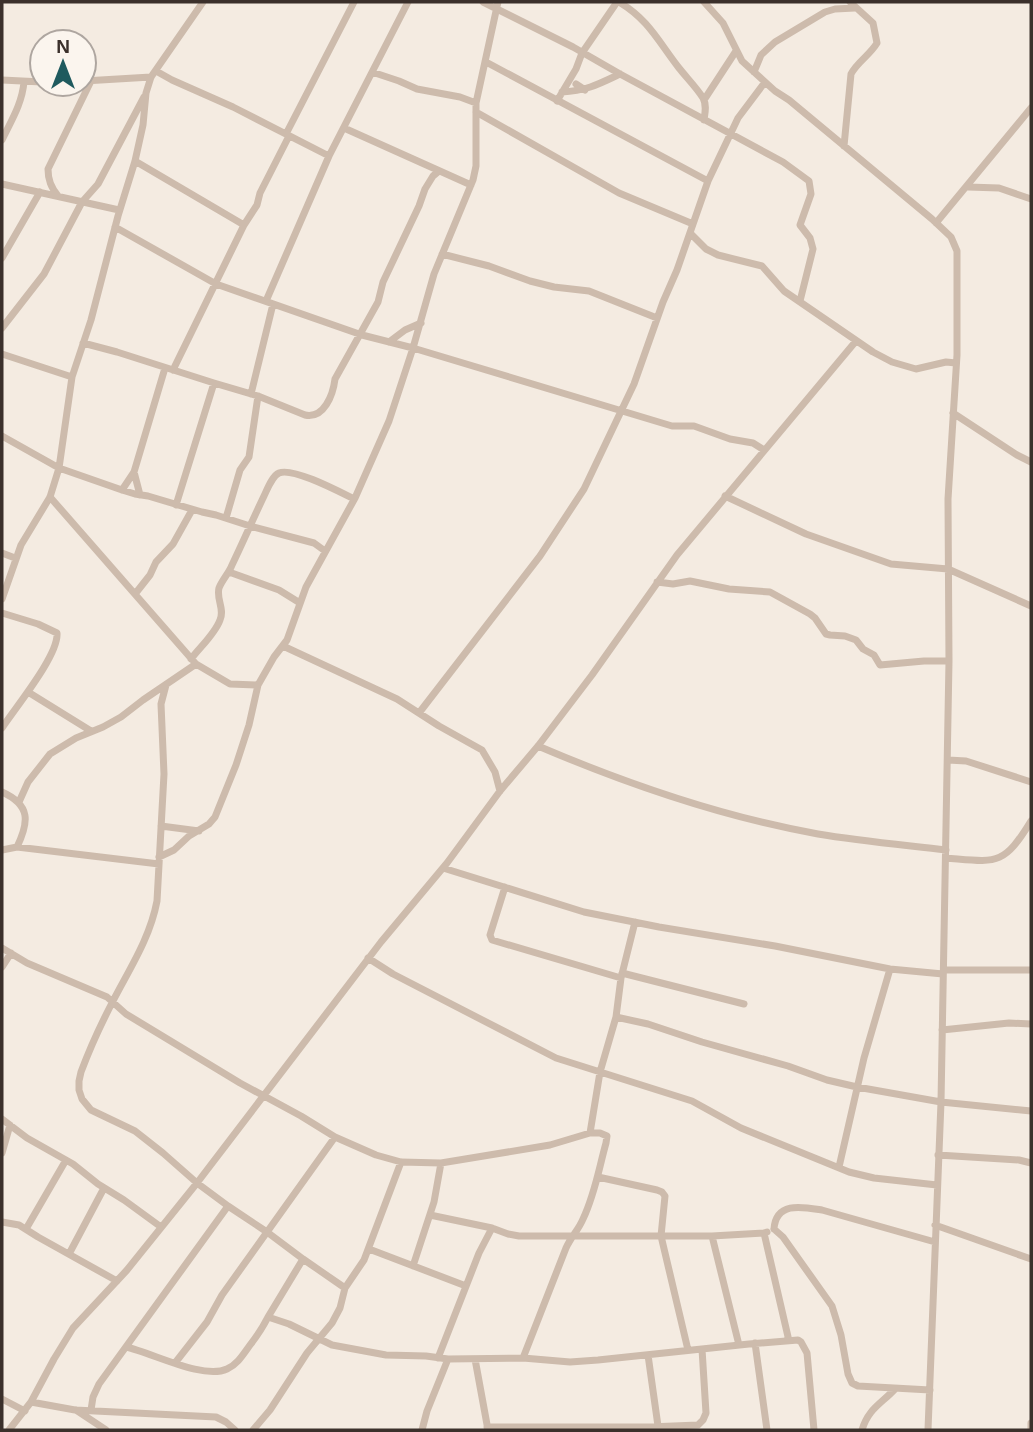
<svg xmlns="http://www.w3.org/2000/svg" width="1033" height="1432" viewBox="0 0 1033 1432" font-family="Helvetica,sans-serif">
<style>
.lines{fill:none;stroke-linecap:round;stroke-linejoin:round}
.minor{stroke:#cdbbac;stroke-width:7}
</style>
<rect width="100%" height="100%" fill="#f4ebe1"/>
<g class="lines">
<!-- minor -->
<path class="minor" d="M483,2L573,47L620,74L783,162L809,181L811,194L800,225L810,238L813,249L800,301
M619,2C649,20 658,41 679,68C686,77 697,88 703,98C707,105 705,113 704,120
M704,2L723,23L742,61L775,91L789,100L932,219L951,237L957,251V355L948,499L949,661L941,1102L928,1430
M486,62L708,181
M156,71L172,80L233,107L329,156
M372,72L399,81L417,89L460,97L476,103
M754,72L761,55L775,42L825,12L835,9L855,8
M2,80L42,82
M84,81L151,77
M576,84L585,90
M562,92C586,91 599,84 620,74
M704,100L736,51
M557,101L576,69L582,53L617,2
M476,112L619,193L693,224
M344,128L471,185
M286,134L354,2
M2,140C11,121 22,104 24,82
M844,146L851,74C857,62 870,55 877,43L873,23L850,2
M135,161L244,225
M2,184L119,210
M968,187L999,188L1031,199
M58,196C51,187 48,180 48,169L91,81
M936,223L1031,108
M115,227L216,284L362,335L413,348L672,426H694L730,439L753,443L764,450
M690,233L706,249L718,255L762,266L784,291L873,352L892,362L916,369L946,362L956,363
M442,254L489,266L530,281L554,287L589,291L657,318
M2,258L40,192
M266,301L329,156L408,2
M2,328L44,274L82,202L98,184L144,97
M389,342L405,330L421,323
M83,343L117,352L214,383L258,396L305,415C324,419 333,395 335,379L378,302L383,282L419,206L425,189L433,176L439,171
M2,354L72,377
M173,370L244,225L257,205L260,193L289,136
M251,394L273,304
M953,413L1017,455L1031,462
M2,436L59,468L122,490L135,494L148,496L202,512L216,515L250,526L314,543L325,551
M134,472L140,495
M122,490L134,472L165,368
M725,496L806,534L891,564L948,569L1031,606
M176,505L214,383
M226,518L240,470L249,457L258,396
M2,553L15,558
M229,572L279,590L300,603
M657,582L673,584L690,581L729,589L770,592L810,614L815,618L826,634L830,635L845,636L856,640L863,649L874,655L880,665L924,661H949
M135,594L150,575L156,562L173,544L192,510
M2,599L21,545L50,497L59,468L72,377L91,320L118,216L135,161L143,125L146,93L151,77L203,2
M2,613L38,624L57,633C59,655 15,708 2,728
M283,646L397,699L439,726L482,750L495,772L500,791
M191,659C200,647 215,634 220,620C225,609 216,599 219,588C222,580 229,573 232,565C243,542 253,519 264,496C267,490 272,476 279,473C293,467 340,492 354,499
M196,664L230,684L258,685
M166,685L161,704L164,774L157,901C150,938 130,968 113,1001C101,1024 90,1048 81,1072L79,1081V1090L82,1099L91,1110L135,1131L163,1153L197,1183L228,1206L267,1232L303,1259L345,1288L364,1260L401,1162
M28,692L91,731
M419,713L540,556L584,489L634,384L663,302L677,270L708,181L738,118L765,82
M538,746C627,784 723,817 818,834C860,841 904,845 946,850
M948,760L966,761L1031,782
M2,792C31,805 29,822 17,847
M19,802L28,782L50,754L76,738L103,727L121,717L143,700L196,664L50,497
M161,826L199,831
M2,850L17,847L159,864
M159,857L174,850L189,836L209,824L215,817L236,765L249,725L258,685L274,657L287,640L306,587L355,498L389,421L413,348L434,274L473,180L476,166V103L498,2
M946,858C996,862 1003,867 1031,821
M443,868L584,912L659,927L775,946L890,969L943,974
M505,887L490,935L492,940L621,978
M2,948L27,963L107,997L126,1014L240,1083L301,1116L335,1137L376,1155L401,1162L441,1163L550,1145L590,1133H600L607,1136L606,1143C599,1168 595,1194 583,1219C579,1229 571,1237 566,1248L523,1358
M368,958L393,974L556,1058L692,1101L741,1128L849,1172L874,1178L937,1185
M2,967L11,953
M944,970H1031
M622,973L744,1004
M616,1017L648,1024L702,1042L788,1066L827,1080L857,1087L941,1102L1031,1111
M942,1030L1009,1023L1031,1024
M2,1119L27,1138L73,1164L98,1184L124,1200L161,1227
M590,1133L600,1072L616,1017L621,978L635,922
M2,1153L10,1125
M938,1155L1019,1160L1031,1163
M839,1167L864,1058L890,969
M598,1177L657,1190L662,1192L665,1196L661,1236L688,1350
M430,1215L492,1228
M2,1222L19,1225L38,1237L117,1281
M935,1225L1031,1259
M26,1229L66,1160
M774,1229L783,1237L832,1306L841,1335L848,1374L852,1383L858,1386L930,1390
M774,1229C776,1201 803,1207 822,1210L935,1242
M767,1232L764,1233L789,1341
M712,1236L739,1345
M369,1249L466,1286
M69,1254L104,1188
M413,1266L434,1202L441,1163
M268,1317L303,1259
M755,1343L767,1430
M126,1347C153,1353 203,1380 227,1369C238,1364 244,1353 250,1345C257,1336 263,1327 268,1317L289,1324L332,1345L386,1355L426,1356L448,1359L523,1358L570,1362L598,1360L749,1344L798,1340L801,1342L807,1353L814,1430
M648,1355L658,1426
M438,1358L479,1253L492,1228L508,1234L519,1236H712L764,1233
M475,1359L488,1430
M175,1363L207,1322L222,1295L335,1137
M2,1399L25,1411
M31,1402L75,1410L216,1417L226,1422L235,1430
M76,1410L106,1430
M91,1410L93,1397L99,1384L228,1206
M487,1427H649L698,1425L703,1420L706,1413L702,1349
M9,1430L31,1402L54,1359L73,1328L127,1270L197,1183L381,942L447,863L500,791L538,746L592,675L677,555L856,341
M253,1430L270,1410L307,1353L332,1323L340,1308L345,1288
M422,1430L427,1411L448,1359
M862,1430C868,1409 881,1404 895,1389
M1031,1430V1423"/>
</g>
<!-- border -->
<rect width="1033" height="1432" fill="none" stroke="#3b302b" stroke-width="7"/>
<!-- north arrow -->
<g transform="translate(63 63)"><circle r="33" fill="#fbf5ee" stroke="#aea6a0" stroke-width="2"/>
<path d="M0-5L12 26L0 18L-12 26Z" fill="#1f5a5e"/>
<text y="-10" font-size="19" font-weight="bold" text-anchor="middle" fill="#3b302b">N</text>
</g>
</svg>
